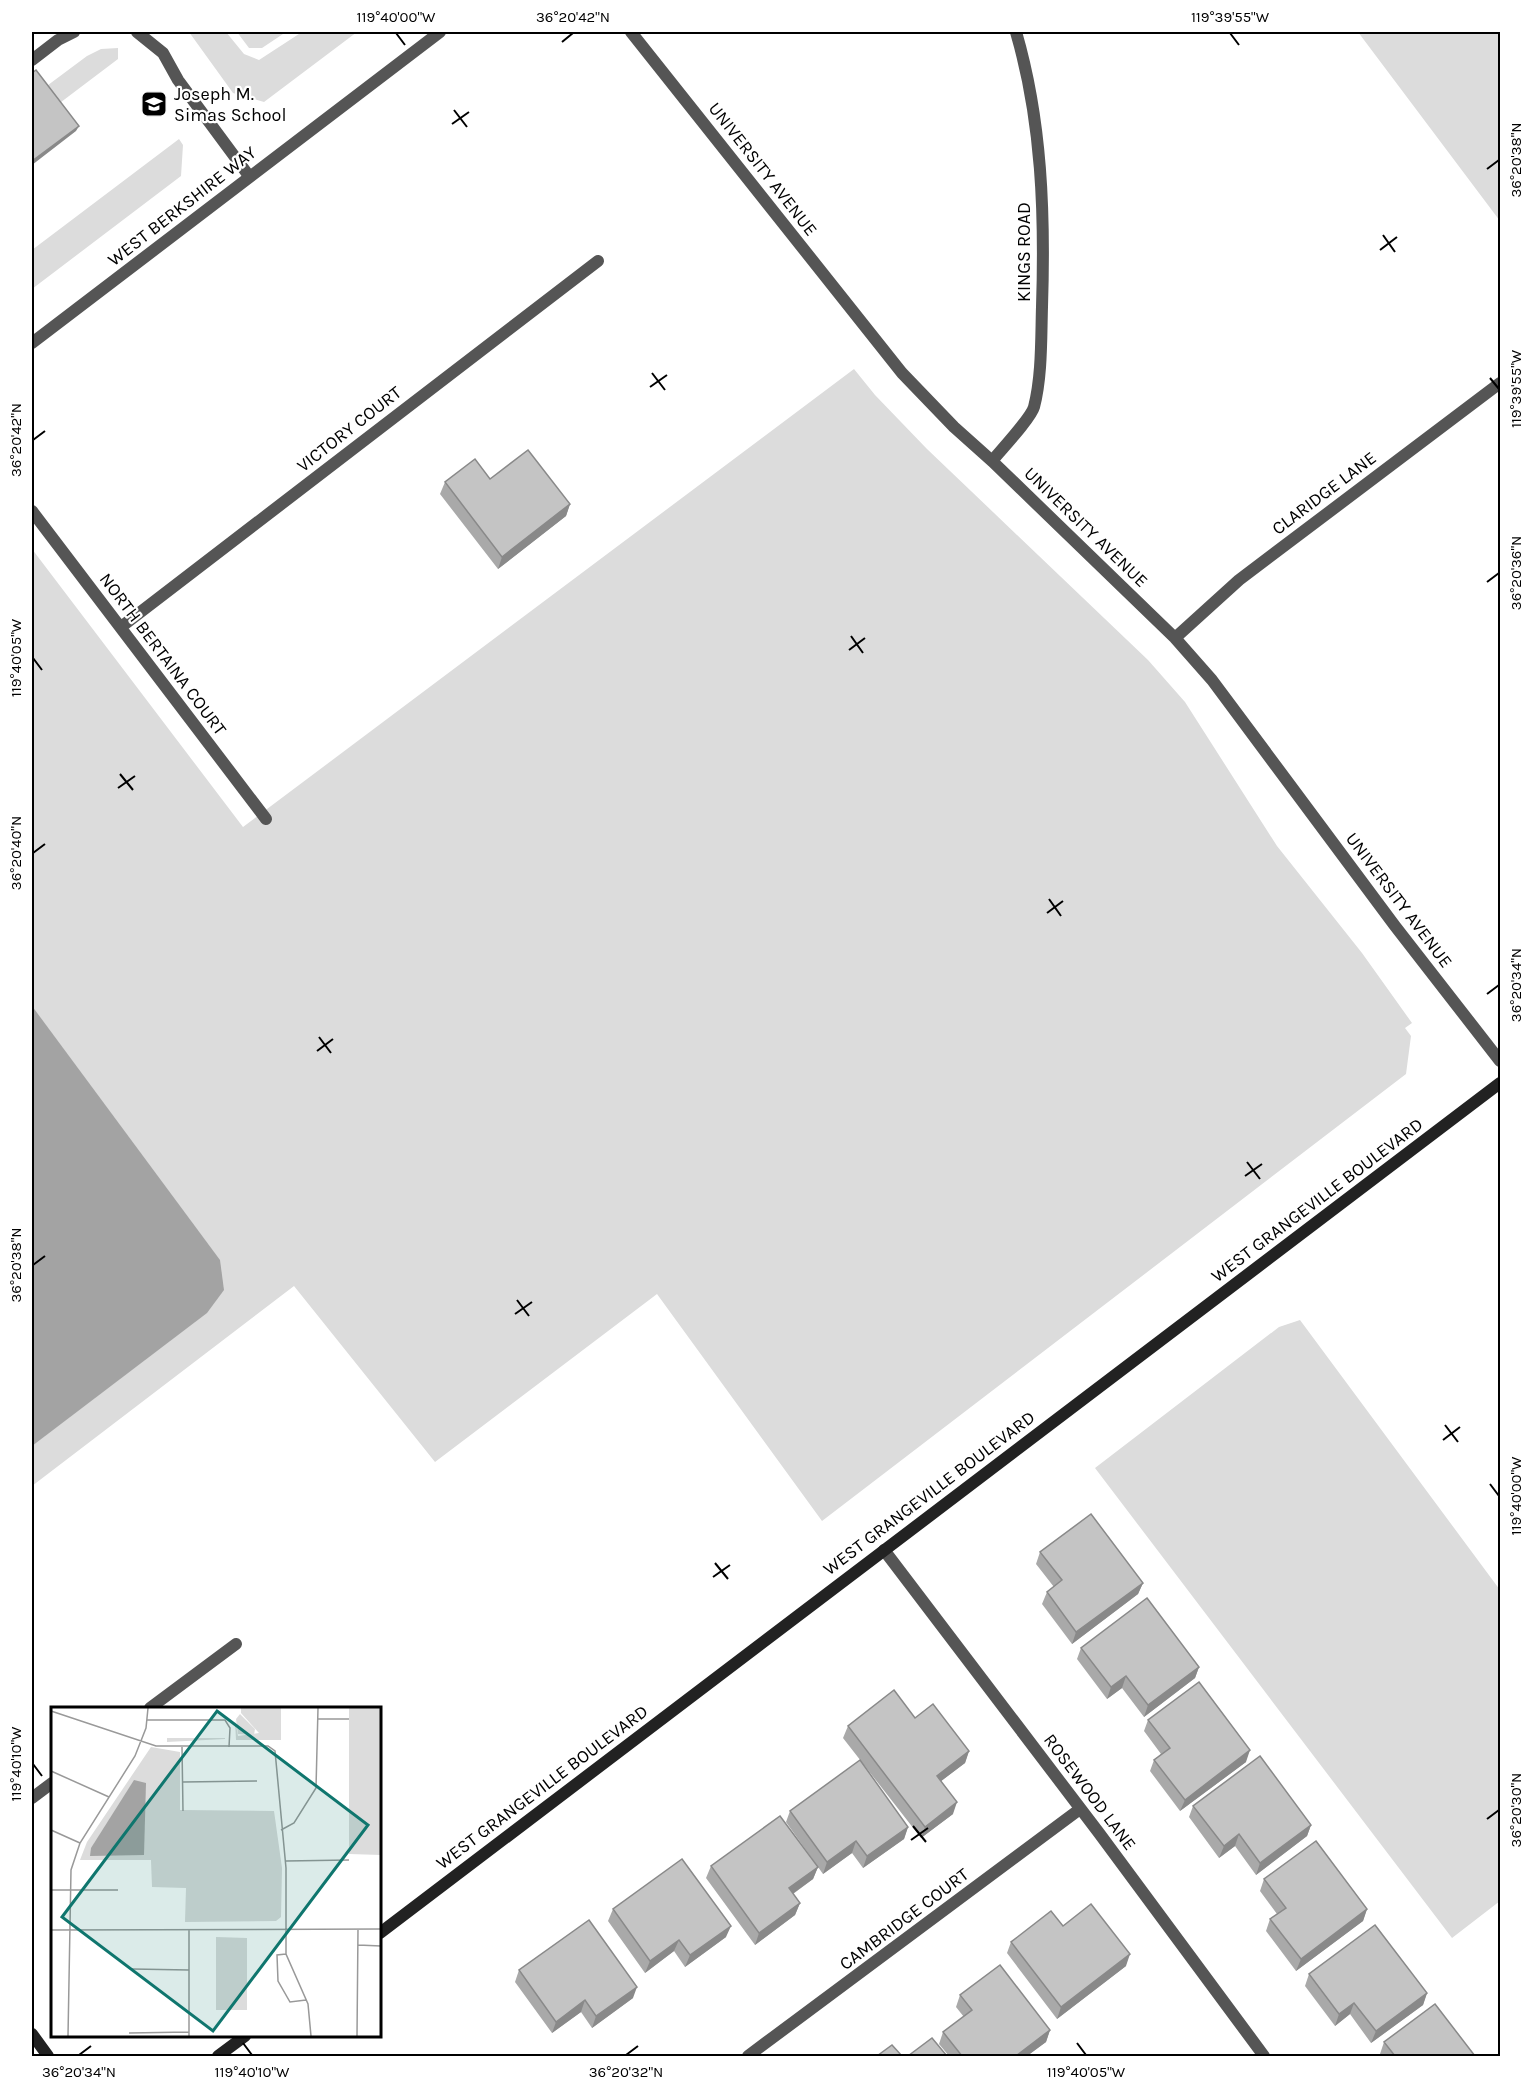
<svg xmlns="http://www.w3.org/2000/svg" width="1532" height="2088" viewBox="0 0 1532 2088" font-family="Karla,sans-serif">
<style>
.green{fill:#dcdcdc}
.water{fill:#a3a3a3}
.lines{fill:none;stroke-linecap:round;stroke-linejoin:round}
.lane{stroke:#555;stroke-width:12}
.street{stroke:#555;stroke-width:12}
.secondary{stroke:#222;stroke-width:12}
.wall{fill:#a9a9a9}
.shaded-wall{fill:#898989}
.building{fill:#c4c4c4;stroke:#898989;stroke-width:1.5}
.ticks{fill:none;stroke:#000;stroke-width:2}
.labels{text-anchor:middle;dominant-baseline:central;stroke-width:4.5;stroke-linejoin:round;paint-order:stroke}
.poi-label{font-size:18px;fill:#000;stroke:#fff;text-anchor:start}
.street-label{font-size:18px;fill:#000;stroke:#fff}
.inset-road{fill:none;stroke:#999;stroke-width:1.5}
.view{fill:#0f766e;fill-opacity:0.15;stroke:#0f766e;stroke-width:3}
.inset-edge{fill:none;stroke:#000;stroke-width:3}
.neatline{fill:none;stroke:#000;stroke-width:2}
.ticks-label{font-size:15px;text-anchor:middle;fill:#000}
</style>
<rect width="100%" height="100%" fill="#fff"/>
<!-- green -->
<path class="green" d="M189,32H226L244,54L259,60L302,32H357L264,102L233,93Z
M237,32H286L262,48H249Z
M1358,32H1500V221Z
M118,48V59L32,124V97L87,56L101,49Z
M179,139L183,145L181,176L32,289V250Z
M854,369L875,395L927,449L1148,660L1185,702L1277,846L1362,953L1412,1023L1405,1028L1411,1036L1406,1074L822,1521L657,1294L435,1462L294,1286L32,1486V549L243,827Z
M1300,1320L1500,1590V1901L1452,1938L1095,1468L1279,1327Z"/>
<!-- water -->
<path class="water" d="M32,1006L220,1260L224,1290L207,1313L32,1446Z"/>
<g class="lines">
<!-- lane -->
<path class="lane" d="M137,32L163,53L178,80L249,176
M32,60L58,40L74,32"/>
<!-- street -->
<path class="street" d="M631,32L902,373L954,427L992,461L1175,638L1212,680L1395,926L1500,1061
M32,343L440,32
M992,461C1001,450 1031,418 1034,407C1042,376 1041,339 1042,307C1045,214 1042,121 1016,32
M32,511L266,819
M121,627L598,261
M1175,638L1239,580L1500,383
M884,1550L1099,1833L1264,2056
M150,1708L236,1644
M32,1798L52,1783
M748,2056L1080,1809"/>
<!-- secondary -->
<path class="secondary" d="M380,1933L1500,1083
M32,2034L48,2056
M218,2056L245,2036"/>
</g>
<!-- wall -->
<path class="wall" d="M490,479L570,504L566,516L498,569L440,494L445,482Z
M1040,1552L1143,1583L1138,1594L1072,1644L1042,1604L1047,1592L1054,1587L1036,1564Z
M1081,1648L1199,1667L1195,1678L1144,1717L1122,1688L1107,1699L1077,1659Z
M915,1718L969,1751L965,1763L941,1781L953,1814L921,1838L843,1738L848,1726Z
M1148,1720L1246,1762L1180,1811L1150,1771L1154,1760L1161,1754L1144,1731Z
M1193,1806L1311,1825L1307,1836L1256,1875L1235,1846L1219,1858L1189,1817Z
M790,1811L908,1827L904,1839L863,1868L852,1853L823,1874L786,1822Z
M711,1866L818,1867L813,1879L793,1894L800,1903L795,1915L755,1945L706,1878Z
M1264,1879L1367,1909L1363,1921L1296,1971L1266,1931L1270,1919L1277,1914L1260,1891Z
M613,1909L726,1937L685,1967L674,1951L645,1973L608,1921Z
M1063,1926L1126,1966L1057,2019L1007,1953L1011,1942Z
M519,1970L633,1998L592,2028L581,2012L552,2033L515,1982Z
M1309,1974L1427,1993L1423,2005L1371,2043L1350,2014L1335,2026L1305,1986Z
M960,1995L1050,2030L1046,2042L1027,2056H949L939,2044L943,2032L964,2017L956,2007Z
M1384,2042L1475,2056H1382L1380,2054Z"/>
<!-- shaded-wall -->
<path class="shaded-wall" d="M79,126L76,131L32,165V161Z
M570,504L566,516L498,569L502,557Z
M1143,1583L1138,1594L1072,1644L1076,1632Z
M1199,1667L1195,1678L1144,1717L1148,1705Z
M1126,1676L1122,1688L1107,1699L1111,1687Z
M1250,1750L1246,1762L1180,1811L1185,1800Z
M969,1751L965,1763L932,1788L937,1776Z
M957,1802L953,1814L921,1838L925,1827Z
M1311,1825L1307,1836L1256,1875L1260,1863Z
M908,1827L904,1839L863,1868L867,1856Z
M1239,1834L1235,1846L1219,1858L1224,1846Z
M856,1841L852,1853L823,1874L827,1862Z
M818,1867L813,1879L784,1900L789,1888Z
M800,1903L795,1915L755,1945L759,1933Z
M1367,1909L1363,1921L1296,1971L1301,1959Z
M731,1926L726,1937L685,1967L690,1955Z
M679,1940L674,1951L645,1973L650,1961Z
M1130,1954L1126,1966L1057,2019L1061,2007Z
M637,1987L633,1998L592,2028L596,2016Z
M1427,1993L1423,2005L1371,2043L1376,2031Z
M585,2000L581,2012L552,2033L556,2022Z
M1354,2003L1350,2014L1335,2026L1339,2014Z
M1050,2030L1046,2042L1027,2056H1016Z"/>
<!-- building -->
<path class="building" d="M36,70L79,126L32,161V73Z
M528,450L570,504L502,557L445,482L475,459L490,479Z
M1091,1514L1143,1583L1076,1632L1047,1592L1062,1580L1040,1552Z
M1147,1598L1199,1667L1148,1705L1126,1676L1111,1687L1081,1648Z
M1199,1682L1250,1750L1185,1800L1154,1760L1170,1748L1148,1720Z
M894,1690L915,1718L933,1704L969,1751L937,1776L957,1802L925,1827L848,1726Z
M1260,1756L1311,1825L1260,1863L1239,1834L1224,1846L1193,1806Z
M860,1760L908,1827L867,1856L856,1841L827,1862L790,1811Z
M780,1816L818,1867L789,1888L800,1903L759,1933L711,1866Z
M1316,1841L1367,1909L1301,1959L1270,1919L1286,1908L1264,1879Z
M682,1859L731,1926L690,1955L679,1940L650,1961L613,1909Z
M1091,1904L1130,1954L1061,2007L1011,1942L1051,1911L1063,1926Z
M589,1920L637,1987L596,2016L585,2000L556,2022L519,1970Z
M1375,1925L1427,1993L1376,2031L1354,2003L1339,2014L1309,1974Z
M1000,1965L1050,2030L1016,2056H962L943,2032L972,2010L960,1995Z
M1435,2004L1475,2056H1395L1384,2042Z
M932,2038L947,2056H908Z
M892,2045L902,2056H877Z"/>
<!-- ticks -->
<path class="ticks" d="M396,33L405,45M1230,33L1239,45M562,42L573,33M454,110L467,127M452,124L469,112M1487,169L1499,160M1383,235L1395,252M1380,250L1397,237M652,373L665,390M1490,378L1499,389M650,387L667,375M33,440L45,431M1487,582L1499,573M851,636L863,653M849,650L865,638M33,658L42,670M120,774L133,790M118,788L135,776M33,853L45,844M1049,899L1061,916M1047,913L1063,901M1487,994L1499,985M319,1037L331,1053M317,1051L333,1039M1247,1162L1260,1179M1245,1176L1262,1164M33,1265L45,1256M517,1300L529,1316M515,1314L532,1302M1445,1425L1458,1442M1443,1440L1460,1427M1490,1484L1499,1496M715,1563L728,1579M713,1577L730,1565M33,1764L42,1776M1487,1819L1499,1810M913,1826L926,1842M911,1840L928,1828M243,2043L252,2055M1077,2043L1086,2055M79,2055L91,2046M626,2055L638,2046"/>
<!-- icons -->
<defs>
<g id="school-square" transform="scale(1.35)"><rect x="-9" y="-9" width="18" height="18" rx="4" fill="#000" stroke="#fff"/><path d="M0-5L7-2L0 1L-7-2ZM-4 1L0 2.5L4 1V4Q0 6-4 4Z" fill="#fff"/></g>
</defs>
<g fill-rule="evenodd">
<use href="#school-square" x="154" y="104"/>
</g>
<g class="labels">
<!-- poi labels -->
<g class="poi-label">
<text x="174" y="94">Joseph M.<tspan x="174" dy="21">Simas School</tspan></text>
</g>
<!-- street labels -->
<g class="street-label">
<text transform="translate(763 169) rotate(52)">UNIVERSITY AVENUE</text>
<text transform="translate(182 206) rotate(-38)">WEST BERKSHIRE WAY</text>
<text transform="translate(1024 252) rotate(-90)">KINGS ROAD</text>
<text transform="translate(349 429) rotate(-38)">VICTORY COURT</text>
<text transform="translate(1324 493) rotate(-37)">CLARIDGE LANE</text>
<text transform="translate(1086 527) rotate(44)">UNIVERSITY AVENUE</text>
<text transform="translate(163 654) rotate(53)">NORTH BERTAINA COURT</text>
<text transform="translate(1399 900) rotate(53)">UNIVERSITY AVENUE</text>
<text transform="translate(1317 1200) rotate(-37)">WEST GRANGEVILLE BOULEVARD</text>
<text transform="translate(929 1493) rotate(-37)">WEST GRANGEVILLE BOULEVARD</text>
<text transform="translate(542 1787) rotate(-37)">WEST GRANGEVILLE BOULEVARD</text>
<text transform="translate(1090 1792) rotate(53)">ROSEWOOD LANE</text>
<text transform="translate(904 1919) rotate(-37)">CAMBRIDGE COURT</text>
</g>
</g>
<!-- overview -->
<g transform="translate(51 1707)">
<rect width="330" height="330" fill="#fff"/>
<path d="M190,1H230V33H185L184,13L187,29L208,26L190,6ZM298,1H330V148L298,147ZM189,7L204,22L203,28L187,27L185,12ZM116,31H174V32L116,35ZM100,40L129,45V103L223,104L231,161L230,210L225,214L134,215L135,181L101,180L100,153H29L36,135ZM165,230L196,231V303H165Z" fill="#dcdcdc"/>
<path d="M83,73L95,76L93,148L39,149L40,141Z" fill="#a3a3a3"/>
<path class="inset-road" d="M0,4L105,39H217L224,44L235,161V247L257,297L260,329M267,12H298M96,13H174L179,21L178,40M131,40L132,104M0,64L58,90M132,75L206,74M0,123L29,136M230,123L243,116L265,81L267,1M235,154L298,153M0,183H67M0,223L330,222M307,238L330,239M235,247L226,248L227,274L239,295L255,293M81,262L138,263M78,326L138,325M17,329L20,163L29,136L84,49L95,21L97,1M138,329V222M306,329L307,222"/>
<path class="view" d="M166,4L317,118L162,324L11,210Z"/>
<rect width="330" height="330" class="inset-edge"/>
</g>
<!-- border -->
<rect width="1532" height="2088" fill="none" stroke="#ffffff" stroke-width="66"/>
<rect x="33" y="33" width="1466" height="2022" class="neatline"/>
<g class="ticks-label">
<text x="396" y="22">119°40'00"W</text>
<text x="573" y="22">36°20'42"N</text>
<text x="1230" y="22">119°39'55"W</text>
<text transform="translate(1516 160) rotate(-90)" y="5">36°20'38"N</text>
<text transform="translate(1516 389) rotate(-90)" y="5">119°39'55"W</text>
<text transform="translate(16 440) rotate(-90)" y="5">36°20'42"N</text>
<text transform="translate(1516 573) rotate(-90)" y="5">36°20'36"N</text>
<text transform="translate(16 658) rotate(-90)" y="5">119°40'05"W</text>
<text transform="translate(16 853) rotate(-90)" y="5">36°20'40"N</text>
<text transform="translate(1516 985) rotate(-90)" y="5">36°20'34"N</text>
<text transform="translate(16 1265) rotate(-90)" y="5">36°20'38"N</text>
<text transform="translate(1516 1496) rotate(-90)" y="5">119°40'00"W</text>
<text transform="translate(16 1764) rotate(-90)" y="5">119°40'10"W</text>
<text transform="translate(1516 1810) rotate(-90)" y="5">36°20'30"N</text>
<text x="79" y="2077">36°20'34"N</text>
<text x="252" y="2077">119°40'10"W</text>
<text x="626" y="2077">36°20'32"N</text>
<text x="1086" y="2077">119°40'05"W</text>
</g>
</svg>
